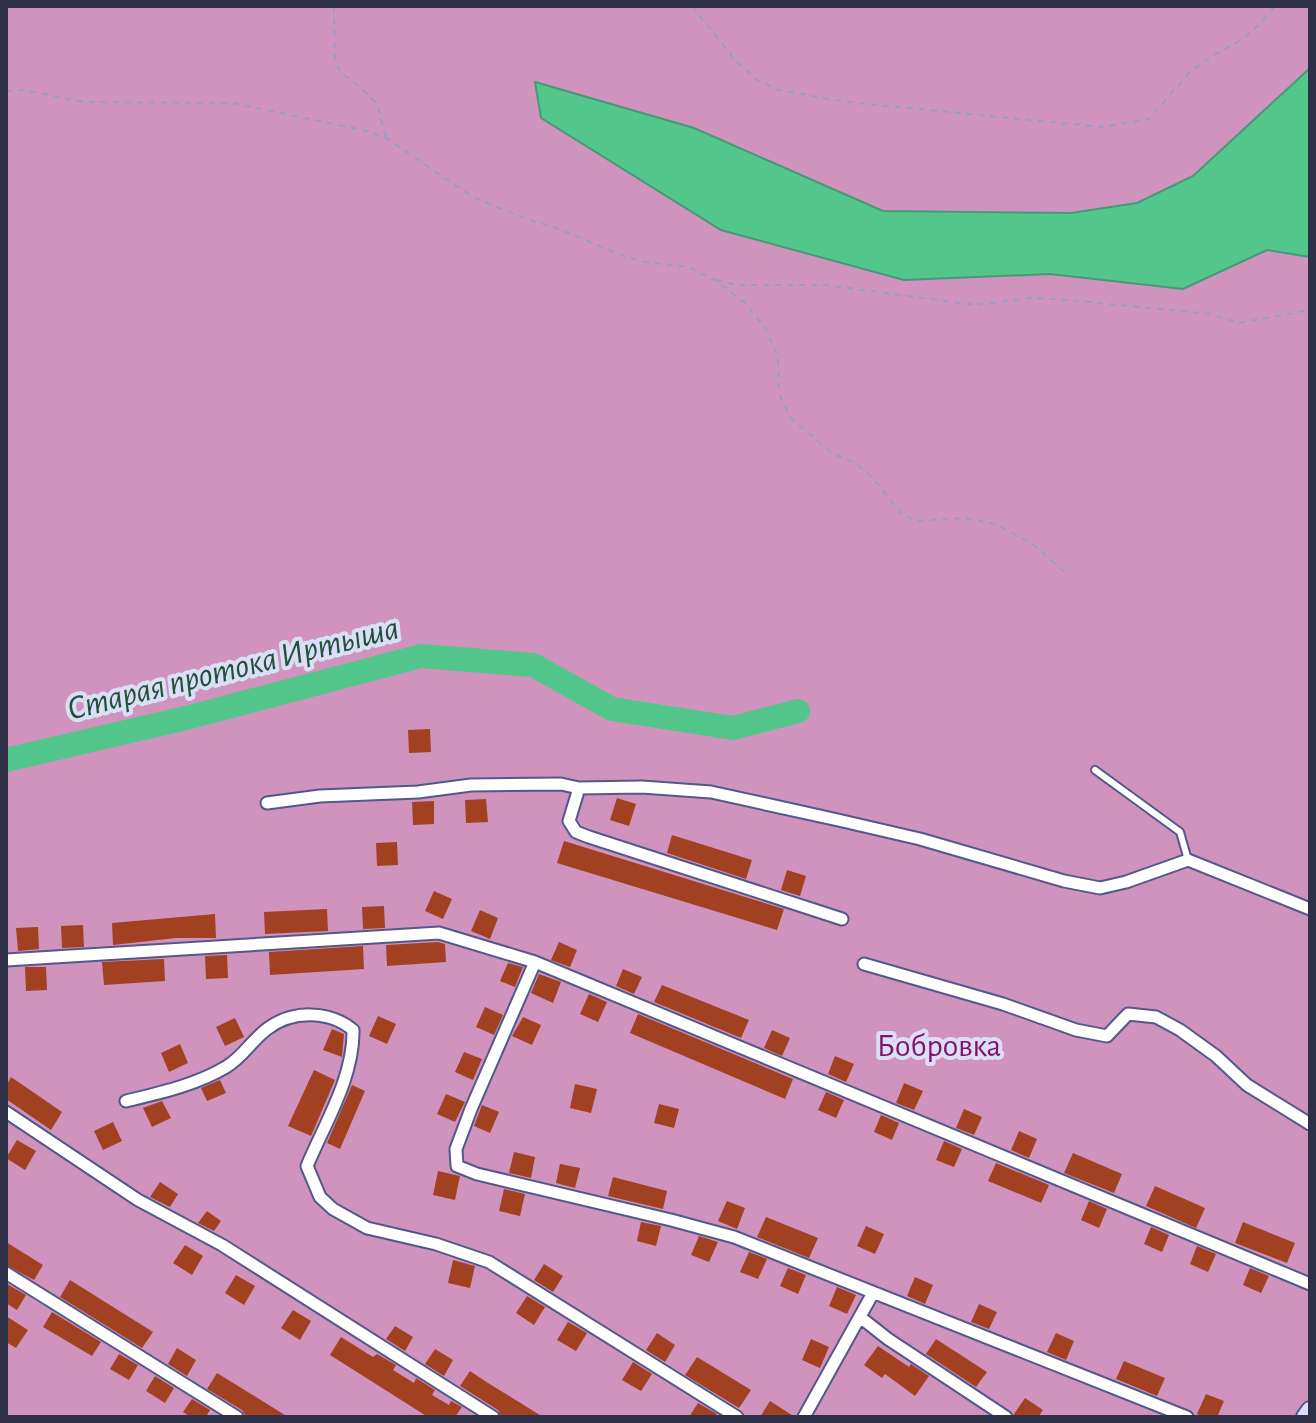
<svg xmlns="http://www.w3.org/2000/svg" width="1316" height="1423" viewBox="0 0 1316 1423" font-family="'Alegreya Sans',sans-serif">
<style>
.green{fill:#cf93bd}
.water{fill:#52c68b;stroke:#479977;stroke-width:2}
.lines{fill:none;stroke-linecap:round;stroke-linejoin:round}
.river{stroke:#52c68b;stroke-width:24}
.building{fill:#a24121}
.lane-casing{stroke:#52588b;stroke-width:10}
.street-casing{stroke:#52588b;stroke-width:15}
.secondary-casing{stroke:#52588b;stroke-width:20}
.path{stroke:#969dc4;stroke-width:2;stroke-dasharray:6 6;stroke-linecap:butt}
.lane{stroke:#fff;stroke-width:6}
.street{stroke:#fff;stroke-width:11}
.secondary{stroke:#dcdff9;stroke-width:16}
.labels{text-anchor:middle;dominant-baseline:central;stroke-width:8;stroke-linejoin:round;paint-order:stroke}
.park-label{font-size:32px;fill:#7f136a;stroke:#dadef7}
.water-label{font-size:34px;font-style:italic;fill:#235139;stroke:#dadef7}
</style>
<rect width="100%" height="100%" fill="#c8d0ff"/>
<!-- green -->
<path class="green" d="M6,6H1310V1417H6Z"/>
<!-- water -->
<path class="water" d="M1310,68V257L1267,250L1183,289L1050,274L904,280L721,230L541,118L535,82L694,128L883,211L1071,213L1137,203L1193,176Z"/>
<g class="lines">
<!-- river -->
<path class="river" d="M6,760L186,718L421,656L533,665L612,709L733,728L798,711"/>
</g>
<!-- building -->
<path class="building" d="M430,729L431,752L409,753L408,730Z
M617,798L636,804L629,826L610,820Z
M486,799L488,822L466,823L465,800Z
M434,801V824L413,825L412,802Z
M672,835L752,860L746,879L667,853Z
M564,841L784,909L777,930L557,863Z
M397,842L398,865L377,866L376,843Z
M787,870L806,876L800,896L781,890Z
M434,891L452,899L443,919L425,911Z
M384,906L385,928L363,929L362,907Z
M327,909L328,931L265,934L264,912Z
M480,910L498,918L490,939L471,931Z
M215,914L216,938H176L113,945L112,923Z
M83,925L84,947L62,948L61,926Z
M38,927L39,949L18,951L16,928Z
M438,942L445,944L446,962L387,966L386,945Z
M559,942L577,950L570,967L551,960Z
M363,946L364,969L270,975L269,952Z
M227,955L228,978L206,979L205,956Z
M164,959L165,981L104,985L102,962Z
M508,963L523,967L515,987L500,981Z
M25,967H46L47,990L26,991Z
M623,969L642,977L634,994L616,986Z
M539,974L561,982L553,1003L531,993Z
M662,985L749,1020L741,1038L654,1002Z
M589,994L607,1002L598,1022L580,1014Z
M485,1007L503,1015L494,1035L476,1027Z
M638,1014L793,1079L785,1099L630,1033Z
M378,1016L396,1024L387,1044L369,1036Z
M523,1017L541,1025L532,1045L512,1036Z
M235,1018L244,1037L225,1046L216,1027Z
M332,1029L344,1034L342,1057L323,1050Z
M772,1030L790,1038L782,1056L764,1048Z
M180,1044L188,1063L169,1072L161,1053Z
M464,1052L482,1059L473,1080L455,1072Z
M835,1056L854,1064L846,1082L828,1074Z
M314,1070L335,1080L311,1136L288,1126Z
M11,1077L62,1112L51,1130L6,1099V1086Z
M220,1080L226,1093L207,1101L201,1088Z
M904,1083L923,1091L914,1110L896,1103Z
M575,1084L597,1089L591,1113L570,1108Z
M352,1085L365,1091L340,1149L327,1143Z
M826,1092L844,1100L836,1118L818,1110Z
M446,1094L465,1102L455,1122L437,1114Z
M162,1101L171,1118L152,1127L143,1108Z
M659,1104L679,1109L674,1128L654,1123Z
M482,1105L499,1112L490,1133L474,1126Z
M964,1109L982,1117L974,1135L956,1128Z
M881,1115L899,1123L892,1140L874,1132Z
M113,1122L122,1141L103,1150L94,1131Z
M1019,1131L1037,1139L1029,1158L1011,1150Z
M17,1140L36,1151L25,1170L6,1158Z
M944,1141L962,1149L954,1167L936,1160Z
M514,1152L535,1157L531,1178L509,1173Z
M1073,1153L1122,1174L1114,1193L1064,1173Z
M996,1163L1049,1185L1041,1203L988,1181Z
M560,1164L580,1168L575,1188L556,1183Z
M438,1171L460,1176L455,1200L433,1195Z
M613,1177L667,1191L663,1209L608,1196Z
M160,1182L178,1194L170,1207L150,1197Z
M1155,1186L1205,1208L1196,1228L1146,1206Z
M504,1189L525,1194L520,1216L499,1211Z
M727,1201L745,1208L737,1229L718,1221Z
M1089,1201L1107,1209L1099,1228L1081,1220Z
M207,1211L221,1221L214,1231L198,1223Z
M766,1217L818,1238L809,1258L757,1237Z
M641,1222L661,1226L656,1246L637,1241Z
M1243,1222L1295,1243L1287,1263L1235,1243Z
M866,1226L884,1234L875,1254L857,1246Z
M1151,1227L1169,1235L1162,1252L1144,1244Z
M699,1236L718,1242L709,1262L691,1255Z
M6,1242L43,1265L34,1280L6,1265Z
M185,1245L203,1256L192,1275L173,1263Z
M1197,1246L1216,1254L1208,1272L1190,1264Z
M749,1252L767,1259L758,1279L740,1272Z
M453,1260L475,1266L470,1288L448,1283Z
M544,1264L563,1276L553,1292L534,1280Z
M788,1268L806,1275L798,1294L780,1286Z
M1250,1268L1269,1276L1261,1293L1243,1285Z
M236,1275L255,1286L244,1305L225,1293Z
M915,1277L933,1285L925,1304L907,1296Z
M70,1280L153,1332L142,1348L60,1297Z
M7,1284L26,1295L17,1310L6,1303Z
M837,1287L856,1295L847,1314L829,1306Z
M527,1296L545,1307L534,1325L516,1313Z
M979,1304L997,1312L989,1329L971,1322Z
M293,1310L311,1321L300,1340L281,1328Z
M52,1312L101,1342L92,1356L43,1327Z
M6,1316L28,1330L16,1348L6,1342Z
M568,1322L587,1333L576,1351L557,1340Z
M395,1326L413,1337L405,1351L386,1339Z
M657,1333L675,1345L665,1362L646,1350Z
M1056,1333L1074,1341L1066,1360L1047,1352Z
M341,1337L373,1357L377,1354L396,1365L393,1370L414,1383L416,1378L435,1390L432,1395L449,1405L451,1401L462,1407L455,1417H428L330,1355Z
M811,1339L829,1347L820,1368L802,1360Z
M936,1339L987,1372L976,1387L926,1354Z
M878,1346L909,1367L911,1364L929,1376L915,1396L885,1374L882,1378L864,1365Z
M177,1348L196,1360L187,1376L168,1364Z
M435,1349L453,1360L444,1376L425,1364Z
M119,1354L138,1365L129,1380L110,1369Z
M697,1357L751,1390L739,1408L685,1375Z
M1124,1361L1165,1378L1157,1396L1116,1379Z
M633,1362L652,1374L641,1391L622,1380Z
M470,1371L488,1383L543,1417L501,1416L498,1410L460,1386Z
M217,1373L251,1394L288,1417L245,1415L242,1410L207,1389Z
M155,1376L174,1388L165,1403L146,1391Z
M1206,1394L1224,1401L1217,1417H1204L1197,1414Z
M1025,1398L1043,1410L1038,1417H1014V1414Z
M192,1399L210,1410L206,1417H191L183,1412Z
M770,1401L795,1417H760Z
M698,1403L717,1414L715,1417H689Z"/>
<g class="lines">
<!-- lane casing -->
<g class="lane-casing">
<path id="lane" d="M1095,770L1180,832L1188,860"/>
</g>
<!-- street casing -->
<g class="street-casing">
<path id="street" d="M579,788L569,821L576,832L589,837L842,919
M267,803L320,796L418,792L471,785L561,784L579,788L642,787L711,792L838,820L920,839L1064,881L1100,888L1126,882L1188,860L1310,909
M6,960L439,933L535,962L1310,1284
M535,962L471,1109L456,1149L457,1166L477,1174L671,1220L734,1237L1187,1417
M864,964L1003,1004L1076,1030L1107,1036L1128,1014L1156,1017L1180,1030L1216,1056L1247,1085L1310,1124
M126,1101C159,1093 196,1085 226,1067C243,1057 252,1040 267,1029C292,1010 329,1010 353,1030C354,1077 325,1123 307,1166L320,1197L333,1209L367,1228L436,1244L489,1262L737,1417
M6,1112L138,1200L222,1245L493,1417
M6,1273L237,1417
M860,1317L888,1339L1006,1417
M804,1417L873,1293"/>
</g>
<!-- secondary casing -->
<g class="secondary-casing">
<path id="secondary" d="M1305,1417L1310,1410"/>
</g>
<!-- path -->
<path class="path" d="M334,6L335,61L341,73L358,85L377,104L386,137
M692,6L735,60L757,80L778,90L847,102L1102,127L1149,119L1190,72L1212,56L1241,40L1258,26L1275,6
M6,91C33,87 60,100 87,102L233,103L367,131L386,138L473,197L526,219L554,227L626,257L651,263L688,267L715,280L745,303L766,329L778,357L779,394L790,417L833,454L855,463L870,475L903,515L918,521L964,518L996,524L1033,544L1069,576
M716,280L737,285H826L975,305L1031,298L1069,300L1211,314L1239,323L1310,310"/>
<!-- lane -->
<use href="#lane" class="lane"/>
<!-- street -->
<use href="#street" class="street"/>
<!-- secondary -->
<use href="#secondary" class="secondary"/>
</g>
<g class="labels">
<!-- park labels -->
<g class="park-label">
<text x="939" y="1046">Бобровка</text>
</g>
<!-- water labels -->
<g class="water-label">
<text transform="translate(233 669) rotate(-14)">Старая протока Иртыша</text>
</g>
</g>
<!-- border -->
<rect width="1316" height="1423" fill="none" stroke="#2e3148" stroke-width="16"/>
</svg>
